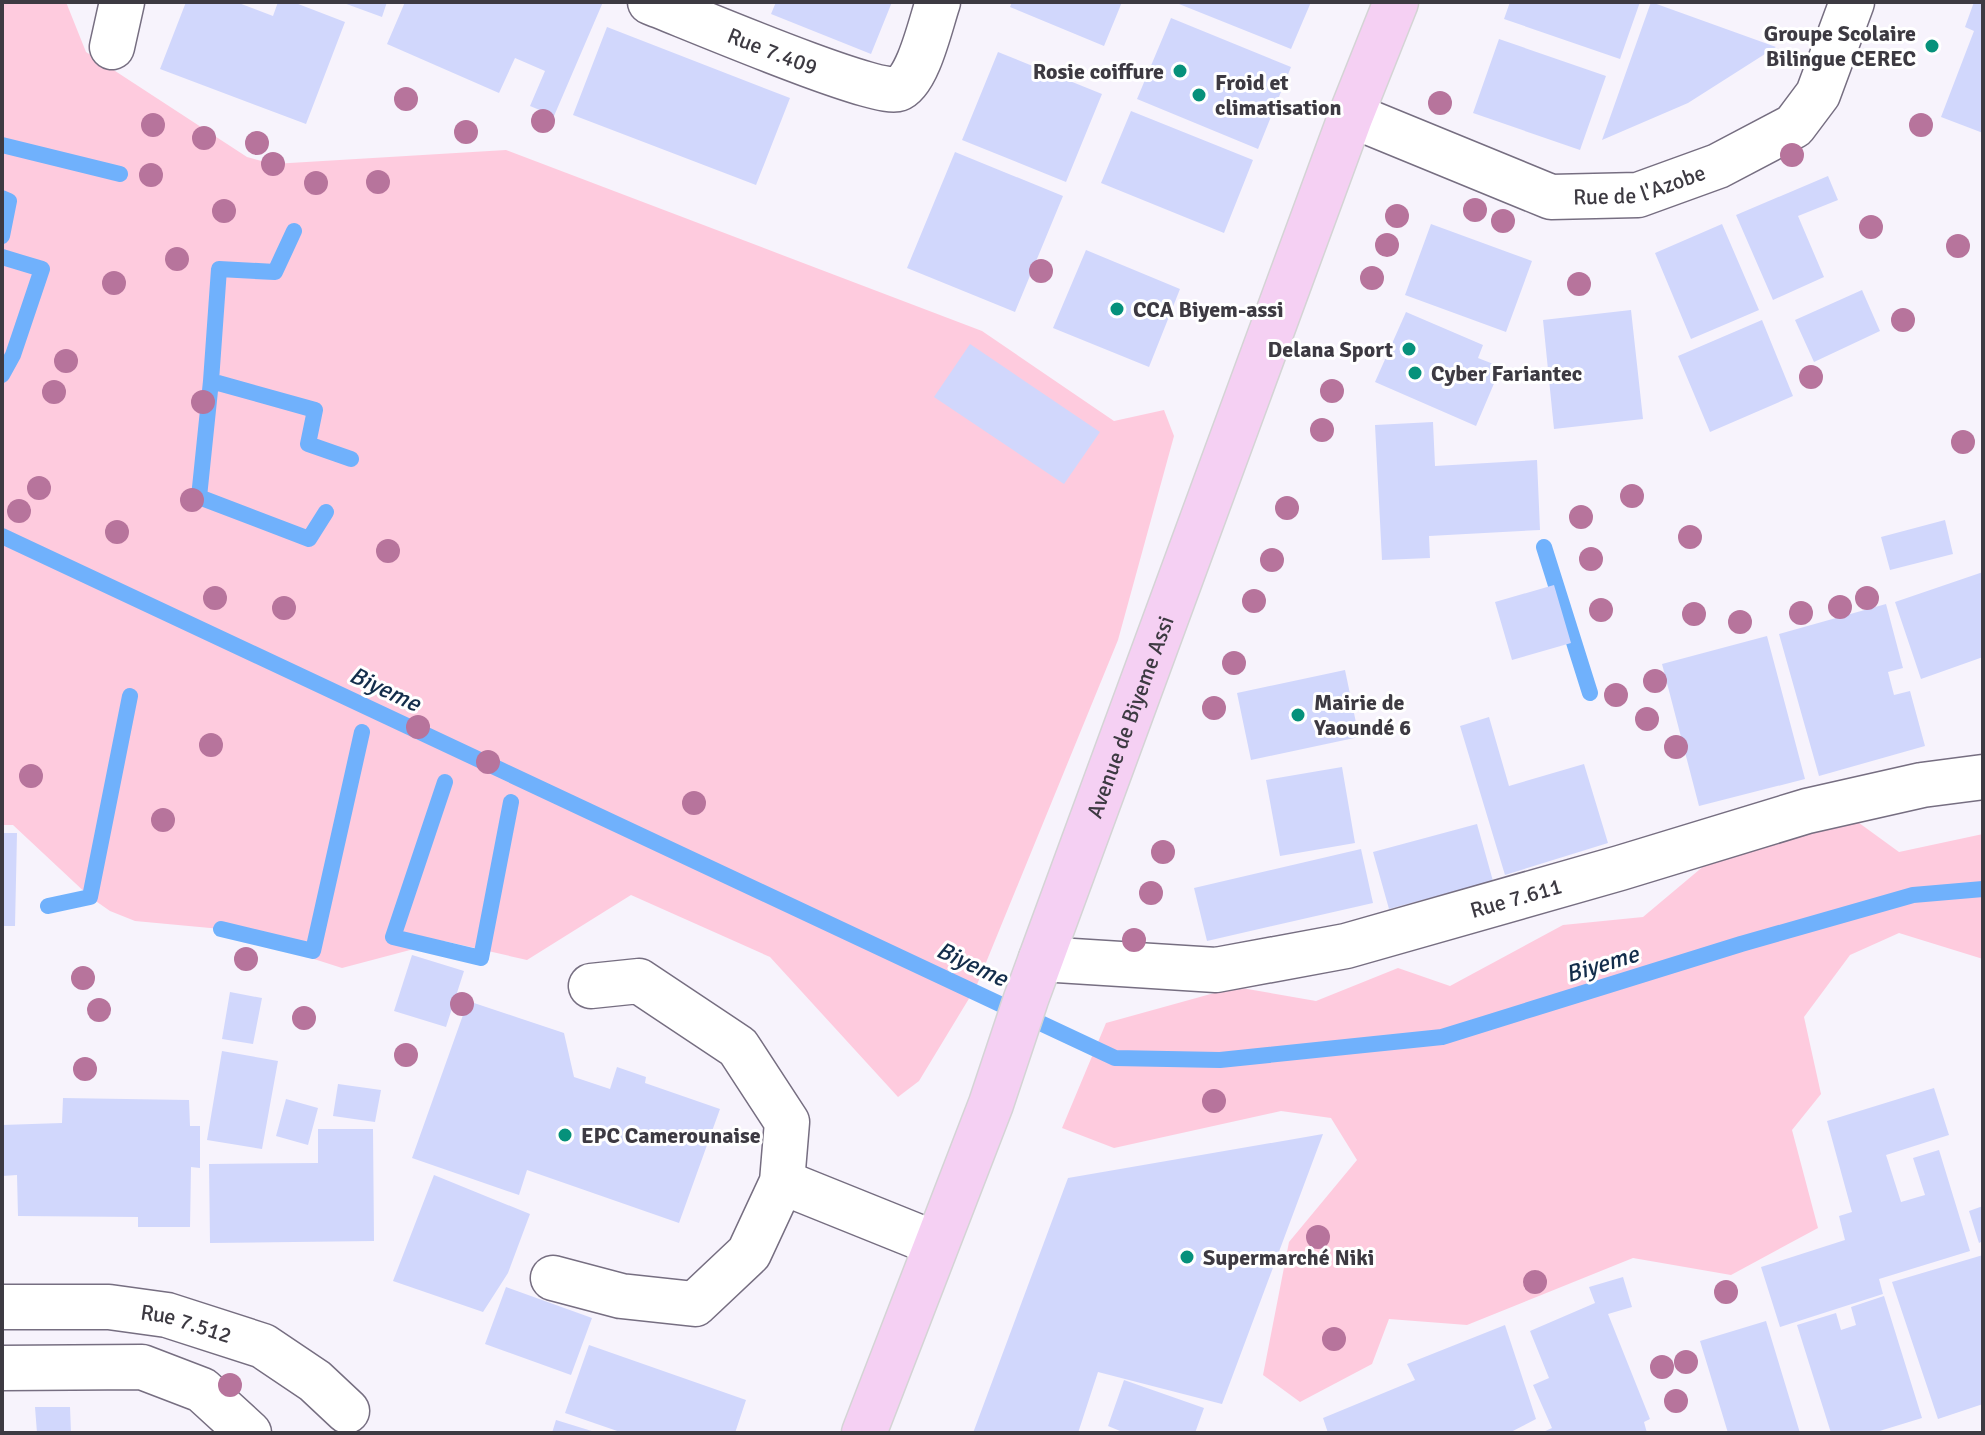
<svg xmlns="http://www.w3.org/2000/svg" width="1985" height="1435" viewBox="0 0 1985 1435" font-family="Signika,sans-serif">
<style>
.green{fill:#fecbde}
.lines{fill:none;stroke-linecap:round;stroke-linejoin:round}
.stream{stroke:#70b1fc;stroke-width:16}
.building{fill:#d1d7fc}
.minor-casing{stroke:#766e81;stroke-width:47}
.major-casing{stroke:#d4d4d5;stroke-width:47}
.minor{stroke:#fff;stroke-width:44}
.major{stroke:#f5d0f3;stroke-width:44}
.tree{fill:#b7749c}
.poi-dot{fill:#06917b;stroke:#fff;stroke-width:3}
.labels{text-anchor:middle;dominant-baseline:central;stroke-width:6;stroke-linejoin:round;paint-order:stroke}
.poi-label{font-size:22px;font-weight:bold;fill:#3d3a42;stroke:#fff;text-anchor:start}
.street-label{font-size:22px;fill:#3d3a42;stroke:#fff}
.water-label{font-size:24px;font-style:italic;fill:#132d4b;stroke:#fff}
</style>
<rect width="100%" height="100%" fill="#f7f3fc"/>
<!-- green -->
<path class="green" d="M2,2H66L86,52L247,157L273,164L506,150L982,331L1114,421L1164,410L1174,436L1118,640L976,987L919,1081L898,1097L770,957L631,895L527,960L444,941L342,968L221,929L135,921L110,911L90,897L13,825H2Z
M1855,820L1899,852L1983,834V959L1899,933L1850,955L1804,1017L1821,1094L1792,1130L1818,1228L1731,1275L1633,1258L1467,1325L1389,1319L1372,1364L1300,1402L1263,1375L1289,1242L1357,1160L1331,1118L1281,1111L1114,1148L1062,1128L1106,1023L1236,987L1316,1001L1398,968L1450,986L1563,925L1643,917L1724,849Z"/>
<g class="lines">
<!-- stream -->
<path class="stream" d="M2,145L120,174
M2,198L9,201L2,236
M294,231L275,272L219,269L211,381L199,497L309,539L326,512
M2,257L42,269L13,355L2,375
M211,381L315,410L308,444L351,459
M2,536L1115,1058L1220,1060L1442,1037L1741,944L1913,895L1983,889
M1544,547L1590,693
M445,782L393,937L481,958L511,802
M48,906L90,897L130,696
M221,929L313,951L362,732"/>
</g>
<!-- building -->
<path class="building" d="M186,2H236L273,16L278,2H293L345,22L306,124L160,69Z
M341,2H387L382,17Z
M405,2H603L554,116L530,106L545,71L515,58L499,93L387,44Z
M776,2H892L871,54L771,14Z
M1012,2H1122L1104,46L1010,7Z
M1174,2H1311L1291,49Z
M1510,2H1640L1620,59L1504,19Z
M1651,2L1776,47L1688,103L1602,140Z
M1974,2H1983V133L1941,117L1974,31L1965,27Z
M1171,18L1291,67L1258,149L1137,99Z
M607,27L790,98L756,185L573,115Z
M1499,39L1606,76L1580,150L1473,113Z
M998,52L1102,94L1066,182L962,140Z
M1131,111L1253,160L1224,233L1101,183Z
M955,152L1063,196L1015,312L907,268Z
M1828,176L1838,200L1798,216L1824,277L1773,300L1736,215Z
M1431,224L1532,261L1506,332L1405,295Z
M1722,224L1759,310L1691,339L1655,253Z
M1086,250L1180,289L1149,367L1053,328Z
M1862,290L1880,331L1814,362L1795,320Z
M1631,310L1643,419L1554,429L1543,320Z
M1406,312L1483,345L1478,358L1501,367L1476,426L1375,382Z
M1762,320L1793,396L1710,432L1678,356Z
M970,344L1100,432L1064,484L934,397Z
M1433,422L1435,466L1537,460L1540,530L1429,536L1430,558L1382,560L1375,425Z
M1945,520L1953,554L1890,570L1881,537Z
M1983,572V657L1921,679L1895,602Z
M1554,585L1571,643L1512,660L1495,602Z
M1886,604L1903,668L1888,672L1894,695L1910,691L1925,746L1819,776L1779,634Z
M1767,636L1805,779L1699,806L1662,664Z
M1345,670L1359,737L1251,760L1237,693Z
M1489,717L1509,786L1584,764L1608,843L1505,875L1460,726Z
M1342,767L1355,843L1280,856L1266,780Z
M1477,824L1493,881L1389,909L1373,852Z
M2,833H17L15,926H2Z
M1361,849L1373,903L1207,941L1194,888Z
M412,955L464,971L446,1027L394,1011Z
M230,992L262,998L253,1044L222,1039Z
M468,1001L564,1033L574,1077L610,1089L617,1067L646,1077L645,1083L720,1109L679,1223L527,1170L519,1195L412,1158Z
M222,1051L278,1061L262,1149L207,1140Z
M338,1084L381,1090L375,1122L333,1116Z
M1934,1088L1949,1135L1886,1155L1901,1202L1925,1195L1913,1158L1939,1150L1970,1251L1879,1279L1883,1294L1780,1327L1761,1267L1845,1240L1839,1216L1852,1212L1827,1121Z
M63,1098L189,1100L190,1126H200V1168L191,1167L190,1227H138V1217L18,1216L17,1175L2,1176V1125L62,1123Z
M286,1099L318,1108L308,1145L276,1136Z
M318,1129H373L374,1241L210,1243L209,1164L318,1163Z
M1323,1134L1222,1404L1098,1372L1078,1433H973L1068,1178Z
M434,1175L530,1214L508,1273L483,1312L393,1281Z
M1983,1206V1241L1979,1243L1969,1211Z
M1983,1255V1404L1938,1419L1892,1282Z
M1623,1277L1632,1307L1608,1314L1650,1419L1644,1422L1647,1433H1541L1552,1428L1533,1385L1549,1378L1530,1331L1595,1303L1589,1287Z
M506,1287L592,1318L571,1375L485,1344Z
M1884,1296L1922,1418L1873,1433H1831L1797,1325L1836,1313L1841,1330L1856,1325L1851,1307Z
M1766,1321L1800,1433H1728L1700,1341Z
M1505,1325L1536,1419L1509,1433H1328L1323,1418L1415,1380L1407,1364Z
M589,1345L746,1400L735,1433H623L565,1413Z
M1124,1380L1204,1408L1195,1433H1125L1108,1426Z
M35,1407H70L71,1433H37Z
M556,1420L595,1432V1433H552Z"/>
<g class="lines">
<!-- minor casing -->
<g class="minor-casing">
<g id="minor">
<path id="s1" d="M650,2C684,15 876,97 898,89C918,82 931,22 938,2"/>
<path d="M112,47L122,2"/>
<path id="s2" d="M1351,115L1551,197L1638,195L1718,166L1794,126L1818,94L1852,2"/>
<path id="s3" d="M1041,959L1216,970L1346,946L1620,868L1807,811L1922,785L1983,777"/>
<path d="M782,1182L936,1244"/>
<path d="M553,1278L621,1296L695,1304L749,1253L782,1182L787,1122L738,1047L639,981L591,986"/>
<path id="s4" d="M2,1307H109L167,1315L263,1346L315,1381L347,1411"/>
<path d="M2,1368L142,1367L202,1390L249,1433"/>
</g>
</g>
<!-- major casing -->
<g class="major-casing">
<g id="major">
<path id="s5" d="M864,1433L991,1104L1026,999L1351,115L1396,2"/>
</g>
</g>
<!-- minor -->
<use href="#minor" class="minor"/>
<!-- major -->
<use href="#major" class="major"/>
</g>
<!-- trees -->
<g class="tree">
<circle cx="406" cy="99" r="12"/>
<circle cx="1440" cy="103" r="12"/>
<circle cx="543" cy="121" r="12"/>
<circle cx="153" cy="125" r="12"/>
<circle cx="1921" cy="125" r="12"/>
<circle cx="466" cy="132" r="12"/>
<circle cx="204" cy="138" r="12"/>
<circle cx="257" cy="143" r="12"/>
<circle cx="1792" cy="155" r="12"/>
<circle cx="273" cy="164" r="12"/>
<circle cx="151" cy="175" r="12"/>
<circle cx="378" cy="182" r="12"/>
<circle cx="316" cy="183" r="12"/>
<circle cx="1475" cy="210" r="12"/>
<circle cx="224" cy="211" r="12"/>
<circle cx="1397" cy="216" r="12"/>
<circle cx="1503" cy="221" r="12"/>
<circle cx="1871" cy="227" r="12"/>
<circle cx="1387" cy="245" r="12"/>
<circle cx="1958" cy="246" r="12"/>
<circle cx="177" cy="259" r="12"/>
<circle cx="1041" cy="271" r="12"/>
<circle cx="1372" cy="278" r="12"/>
<circle cx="114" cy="283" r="12"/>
<circle cx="1579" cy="284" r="12"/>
<circle cx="1903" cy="320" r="12"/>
<circle cx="66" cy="361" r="12"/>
<circle cx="1811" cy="377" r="12"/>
<circle cx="1332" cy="391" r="12"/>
<circle cx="54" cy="392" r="12"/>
<circle cx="203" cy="402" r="12"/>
<circle cx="1322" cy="430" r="12"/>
<circle cx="1963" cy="442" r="12"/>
<circle cx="39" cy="488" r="12"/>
<circle cx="1632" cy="496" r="12"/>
<circle cx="192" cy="500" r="12"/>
<circle cx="1287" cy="508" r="12"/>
<circle cx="19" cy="511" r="12"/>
<circle cx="1581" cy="517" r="12"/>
<circle cx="117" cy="532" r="12"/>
<circle cx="1690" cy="537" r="12"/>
<circle cx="388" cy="551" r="12"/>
<circle cx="1591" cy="559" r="12"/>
<circle cx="1272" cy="560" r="12"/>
<circle cx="215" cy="598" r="12"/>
<circle cx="1867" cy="598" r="12"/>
<circle cx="1254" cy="601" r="12"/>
<circle cx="1840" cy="607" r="12"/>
<circle cx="284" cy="608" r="12"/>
<circle cx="1601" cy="610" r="12"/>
<circle cx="1801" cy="613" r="12"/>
<circle cx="1694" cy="614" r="12"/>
<circle cx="1740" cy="622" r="12"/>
<circle cx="1234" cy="663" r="12"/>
<circle cx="1655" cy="681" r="12"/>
<circle cx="1616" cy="695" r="12"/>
<circle cx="1214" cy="708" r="12"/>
<circle cx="1647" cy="719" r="12"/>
<circle cx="418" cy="727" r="12"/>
<circle cx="211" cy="745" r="12"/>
<circle cx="1676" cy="747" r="12"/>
<circle cx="488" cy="762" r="12"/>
<circle cx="31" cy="776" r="12"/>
<circle cx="694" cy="803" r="12"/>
<circle cx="163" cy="820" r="12"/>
<circle cx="1163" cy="852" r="12"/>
<circle cx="1151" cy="893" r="12"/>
<circle cx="1134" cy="940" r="12"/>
<circle cx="246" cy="959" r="12"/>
<circle cx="83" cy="978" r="12"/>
<circle cx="462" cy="1004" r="12"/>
<circle cx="99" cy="1010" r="12"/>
<circle cx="304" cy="1018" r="12"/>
<circle cx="406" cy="1055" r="12"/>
<circle cx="85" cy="1069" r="12"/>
<circle cx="1214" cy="1101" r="12"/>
<circle cx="1318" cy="1237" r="12"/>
<circle cx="1535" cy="1282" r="12"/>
<circle cx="1726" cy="1292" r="12"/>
<circle cx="1334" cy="1339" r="12"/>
<circle cx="1686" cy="1362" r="12"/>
<circle cx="1662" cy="1367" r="12"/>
<circle cx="230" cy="1385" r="12"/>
<circle cx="1676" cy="1401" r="12"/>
</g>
<!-- markers -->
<g class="poi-dot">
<circle cx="1932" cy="46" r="8"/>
<circle cx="1180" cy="71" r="8"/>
<circle cx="1199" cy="95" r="8"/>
<circle cx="1117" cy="309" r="8"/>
<circle cx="1409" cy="349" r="8"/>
<circle cx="1415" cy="373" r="8"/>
<circle cx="1298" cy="715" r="8"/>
<circle cx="565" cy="1135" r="8"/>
<circle cx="1187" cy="1257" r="8"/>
</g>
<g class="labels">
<!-- poi labels -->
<g class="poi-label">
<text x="1916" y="33" text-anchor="end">Groupe Scolaire<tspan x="1916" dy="25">Bilingue CEREC</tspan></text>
<text x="1164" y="71" text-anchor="end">Rosie coiffure</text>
<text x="1215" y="82">Froid et<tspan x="1215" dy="25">climatisation</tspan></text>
<text x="1133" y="309">CCA Biyem-assi</text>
<text x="1393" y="349" text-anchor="end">Delana Sport</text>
<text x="1431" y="373">Cyber Fariantec</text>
<text x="1314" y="702">Mairie de<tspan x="1314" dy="25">Yaoundé 6</tspan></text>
<text x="581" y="1135">EPC Camerounaise</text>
<text x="1203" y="1257">Supermarché Niki</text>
</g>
<!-- street labels -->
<g class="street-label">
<text stroke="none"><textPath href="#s1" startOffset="132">Rue 7.409</textPath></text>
<text stroke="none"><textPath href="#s2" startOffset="306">Rue de l'Azobe</textPath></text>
<text stroke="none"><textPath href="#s5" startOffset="764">Avenue de Biyeme Assi</textPath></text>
<text stroke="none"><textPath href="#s3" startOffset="484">Rue 7.611</textPath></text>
<text stroke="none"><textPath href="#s4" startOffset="186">Rue 7.512</textPath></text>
</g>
<!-- water labels -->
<g class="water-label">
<text transform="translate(385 689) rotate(25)">Biyeme</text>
<text transform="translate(972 964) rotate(25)">Biyeme</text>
<text transform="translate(1602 964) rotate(-17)">Biyeme</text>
</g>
</g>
<!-- border -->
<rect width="1985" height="1435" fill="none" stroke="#3d3a42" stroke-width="8"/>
</svg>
